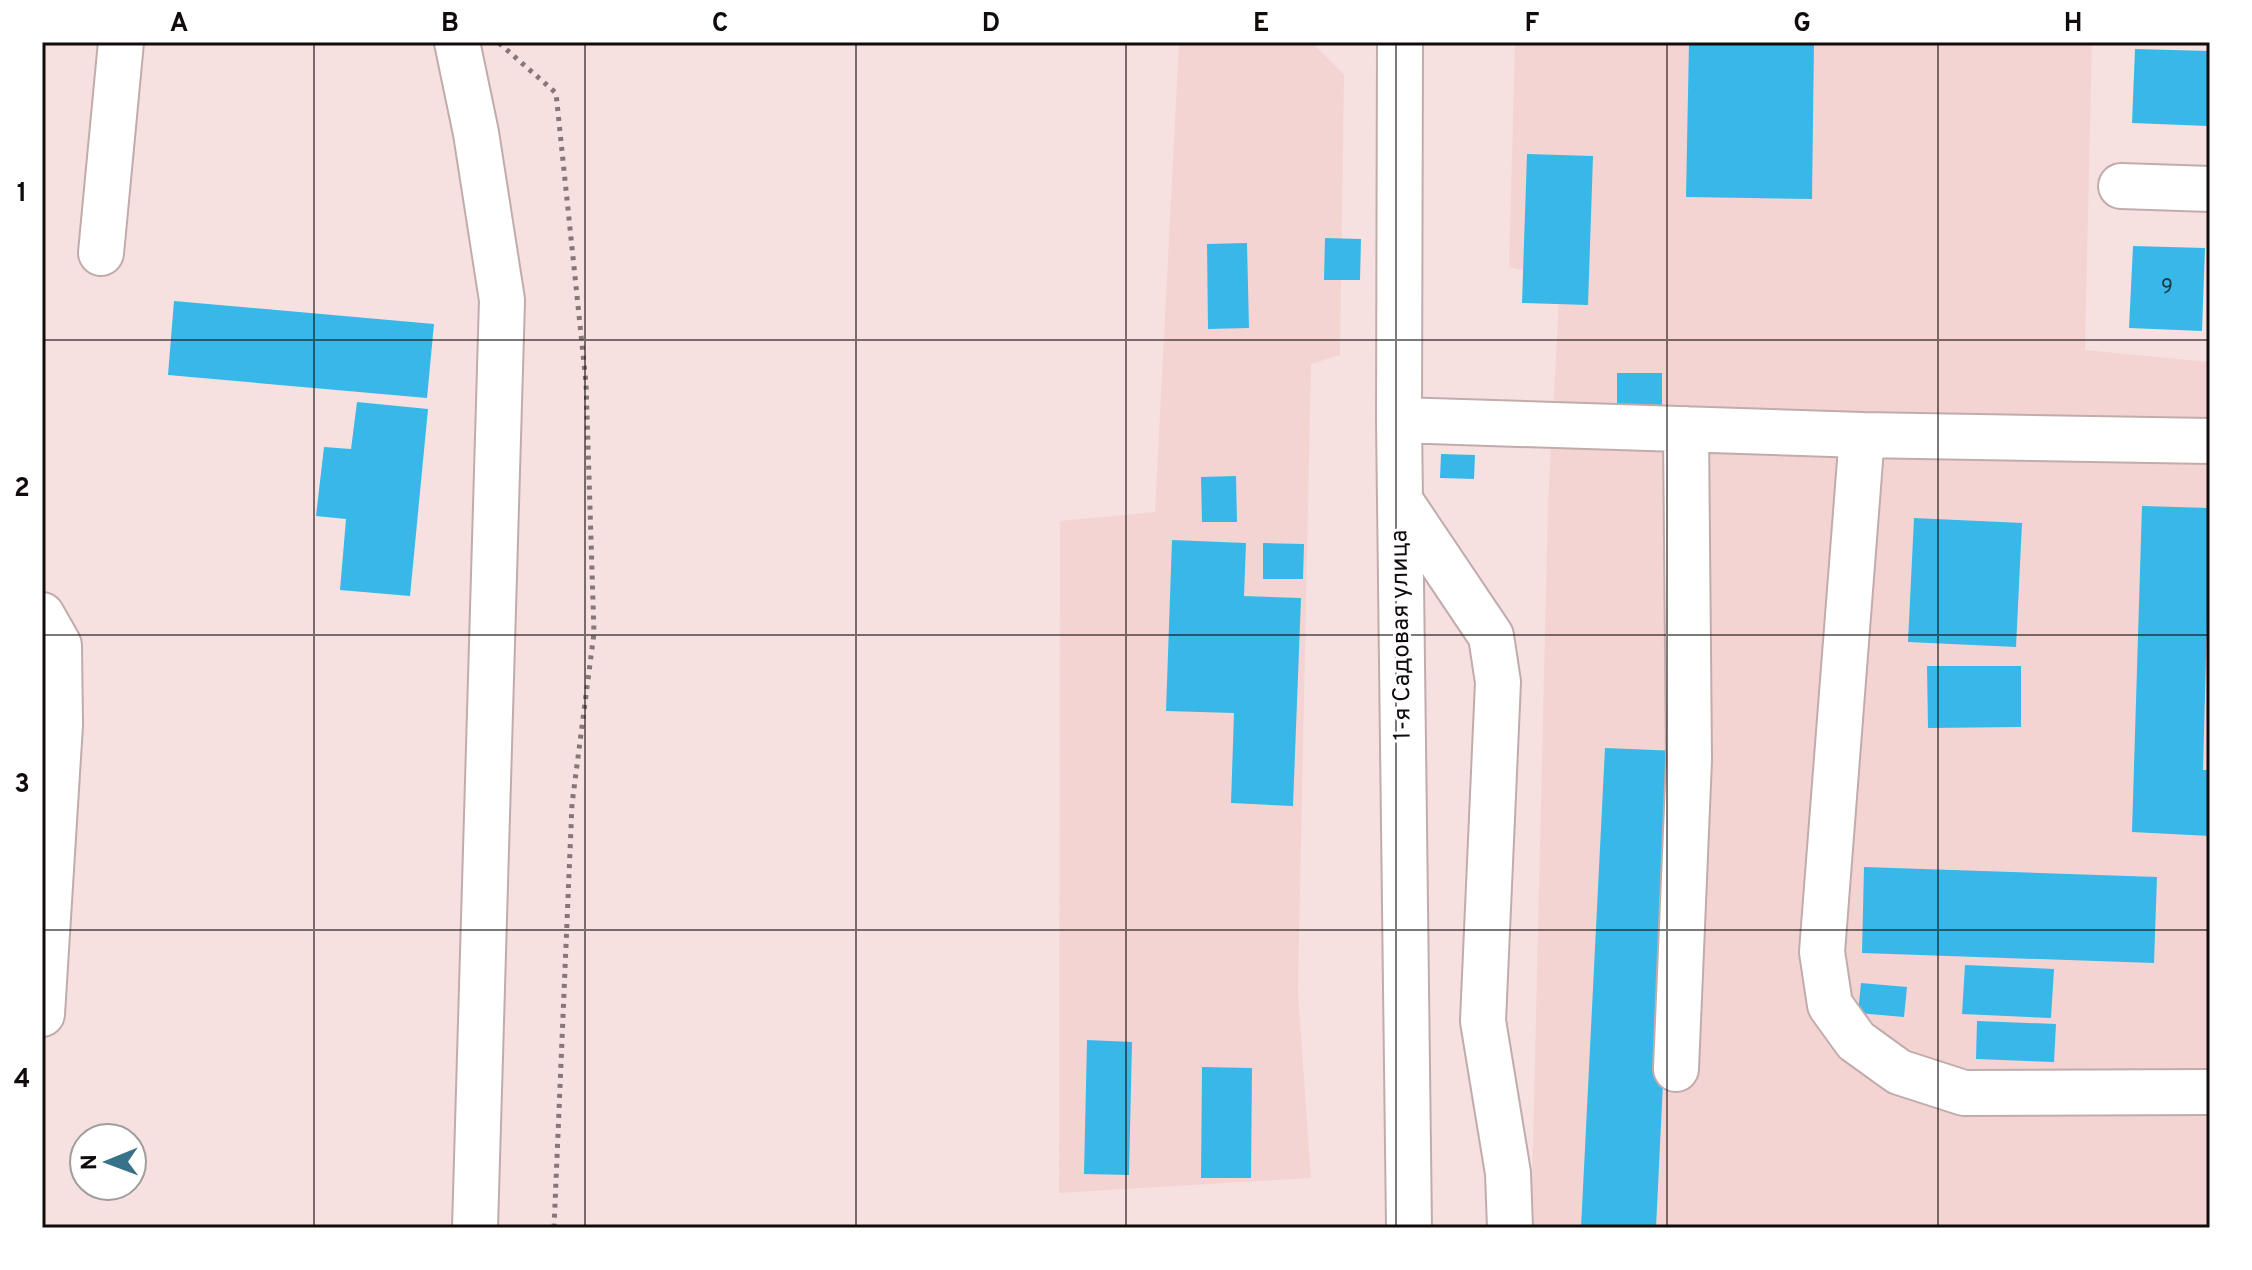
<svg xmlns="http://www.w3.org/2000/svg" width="2252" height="1270" viewBox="0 0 2252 1270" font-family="Overpass,sans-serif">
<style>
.built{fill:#f3d4d3}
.building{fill:#38b8e8}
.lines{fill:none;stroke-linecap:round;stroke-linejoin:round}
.minor-casing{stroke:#c1acab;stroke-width:48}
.path{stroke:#867777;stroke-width:5;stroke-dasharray:4 6;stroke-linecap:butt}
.minor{stroke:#fff;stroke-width:44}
.grid{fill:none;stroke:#120b0b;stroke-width:2;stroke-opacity:0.55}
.labels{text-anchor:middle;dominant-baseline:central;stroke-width:6;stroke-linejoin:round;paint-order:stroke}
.number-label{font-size:20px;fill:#1c3642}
.street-label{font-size:24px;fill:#120b0b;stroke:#fff}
.neatline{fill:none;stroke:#120b0b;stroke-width:3}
.grid-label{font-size:26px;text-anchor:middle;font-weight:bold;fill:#120b0b}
</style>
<rect width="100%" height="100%" fill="#f7e1e0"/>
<!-- built -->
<path class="built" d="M1179,42H1311L1344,75L1340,355L1311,364L1298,991L1311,1178L1059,1193L1060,521L1155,512Z
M1515,42H2092L2085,350L2210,362V1228H1531L1548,503L1560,280L1509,267Z"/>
<!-- building -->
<path class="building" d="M1689,42H1814L1812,199L1686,197Z
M2135,49L2210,51L2208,126L2132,123Z
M1527,154L1593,156L1588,305L1522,303Z
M1325,238L1361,239L1360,280H1324Z
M1247,243L1249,328L1208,329L1207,244Z
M2133,246L2205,248L2202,331L2129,328Z
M174,301L434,324L427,398L168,375Z
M1617,373H1662V410H1617Z
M357,402L428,409L410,596L340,590L346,519L316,516L324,447L351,449Z
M1441,454L1475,455L1474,479L1440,478Z
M1236,476L1237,522H1202L1201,477Z
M2142,506L2210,508L2203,770H2210V836L2132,832Z
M1914,518L2022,523L2016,647L1908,642Z
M1172,540L1246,543L1244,596L1301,598L1293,806L1231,803L1234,713L1166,711Z
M1263,543L1304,544L1303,579H1263Z
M1927,666H2021V727L1928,728Z
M1605,748L1679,751L1656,1228H1581Z
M1864,867L2157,877L2154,963L1862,953Z
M1965,965L2054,969L2051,1018L1962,1014Z
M1861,983L1907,987L1904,1017L1858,1013Z
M1977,1021L2056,1024L2054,1062L1976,1059Z
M1087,1040L1132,1042L1129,1175L1084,1174Z
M1202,1067L1252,1068L1251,1178H1201Z"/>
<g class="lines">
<!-- minor casing -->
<g class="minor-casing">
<path id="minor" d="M457,42L476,133L502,300L475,1228
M1400,42L1399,420L1409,1228
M2121,186L2210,189
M101,253L121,42
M1399,420L1862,435L2210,441
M1862,435L1822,952L1830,1005L1856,1041L1899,1072L1964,1093L2210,1092
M1401,502L1491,636L1498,682L1483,1021L1508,1173L1510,1228
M42,615L59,645L60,725L42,1014
M1676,1069L1689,760L1686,429"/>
</g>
<!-- path -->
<path class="path" d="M499,43L556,93L586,383L594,633L572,804L554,1228"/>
<!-- minor -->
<use href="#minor" class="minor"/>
</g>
<!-- grid -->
<path class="grid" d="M314,42V1228M585,42V1228M856,42V1228M1126,42V1228M1396,42V1228M1667,42V1228M1938,42V1228M42,340H2210M42,635H2210M42,930H2210"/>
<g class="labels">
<!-- number labels -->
<g class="number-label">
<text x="2167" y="288">9</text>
</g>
<!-- street labels -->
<g class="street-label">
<text transform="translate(1402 635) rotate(-91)">1-я Садовая улица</text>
</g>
</g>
<!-- border -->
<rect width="2252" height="1270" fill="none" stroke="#ffffff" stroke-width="88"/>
<!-- north arrow -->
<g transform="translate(108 1162) rotate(269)"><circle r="38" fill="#ffffff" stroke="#a09d9d" stroke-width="2"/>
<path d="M0-6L14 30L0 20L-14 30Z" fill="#37718a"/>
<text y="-12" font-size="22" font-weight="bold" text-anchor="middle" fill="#120b0b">N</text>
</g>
<rect x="44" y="44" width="2164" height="1182" class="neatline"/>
<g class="grid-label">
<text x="179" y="31">A</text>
<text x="450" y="31">B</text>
<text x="720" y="31">C</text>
<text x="991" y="31">D</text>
<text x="1261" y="31">E</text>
<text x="1532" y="31">F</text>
<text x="1802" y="31">G</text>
<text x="2073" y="31">H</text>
<text x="22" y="201">1</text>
<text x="22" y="496">2</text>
<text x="22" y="792">3</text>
<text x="22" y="1087">4</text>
</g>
</svg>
